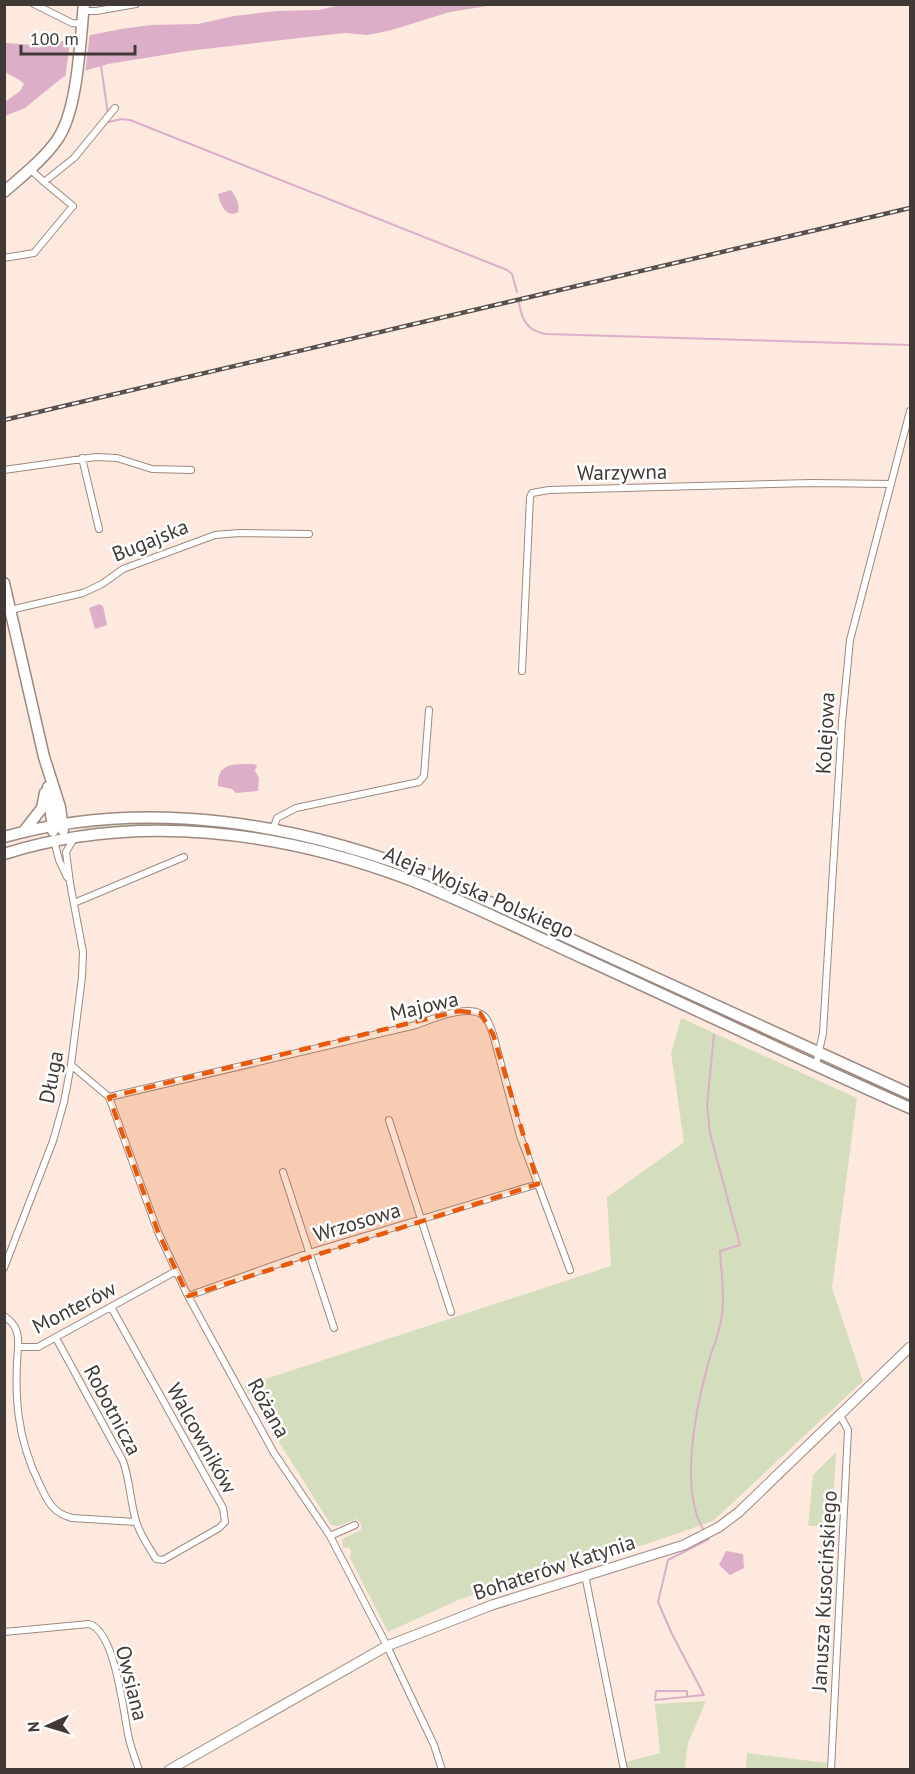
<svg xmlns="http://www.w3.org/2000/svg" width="915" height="1774" viewBox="0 0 915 1774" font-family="'PT Sans',sans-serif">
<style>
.green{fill:#d5debc}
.water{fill:#dcaec8}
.pier{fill:#fde9de}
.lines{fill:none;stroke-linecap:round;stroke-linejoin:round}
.stream{stroke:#dcaec8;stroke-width:2}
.street-casing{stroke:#9c8a80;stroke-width:8}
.secondary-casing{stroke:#9c8a80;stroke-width:11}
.primary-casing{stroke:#9c8a80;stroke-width:13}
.street{stroke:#fff;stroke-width:6}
.secondary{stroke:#fff;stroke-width:9}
.primary{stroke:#fff;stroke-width:10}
.rail-casing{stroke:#5a504c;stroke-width:4.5}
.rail{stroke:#fff;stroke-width:2;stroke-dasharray:7;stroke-linecap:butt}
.marked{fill:#e8590c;fill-opacity:0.2;stroke:#e8590c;stroke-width:4.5;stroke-dasharray:12 8;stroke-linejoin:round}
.labels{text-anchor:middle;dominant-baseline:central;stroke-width:5;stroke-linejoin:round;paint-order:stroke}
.street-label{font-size:21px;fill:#413935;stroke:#fff}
</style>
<rect width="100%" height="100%" fill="#fde9de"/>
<!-- green -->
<path class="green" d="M143,823L200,824L248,830V833L219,830L84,832L83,827Z
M681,1018L857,1098L832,1288L863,1381L713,1521L644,1545L601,1550L458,1600L388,1632L350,1558L351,1552L349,1547L343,1548L342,1539L361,1530V1524L357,1519L338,1526L331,1525L244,1386L611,1266L607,1197L684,1142L671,1053Z
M836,1452L832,1526H808L813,1475Z
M706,1701L688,1743L685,1769H627L626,1762L660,1753L655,1704Z
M747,1753L827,1763L826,1769H746Z"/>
<!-- water -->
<path class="water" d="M340,5H494L450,12L388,31L367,35L345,33L299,38L188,51L108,64L63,77L25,108L5,116V102L20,91L24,84L21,81L5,72V43L50,46L66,40L121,29L151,25L198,24L234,16L276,11L319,10Z
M231,190C236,198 240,203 238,212C227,219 219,203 218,194Z
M99,604L103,606L107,625L95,629L89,608Z
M252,764L257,765L255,771L259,778L258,791L236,793L232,789L218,786C217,763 233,764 252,764Z
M726,1551L743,1554L744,1568L730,1575L719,1565Z"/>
<!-- pier -->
<path class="pier" d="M90,32L85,74L65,79L71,36Z"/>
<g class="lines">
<!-- stream -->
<path class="stream" d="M101,66L108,114
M108,119L109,122L121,119L130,120L507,270L512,274L517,292
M519,303C522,321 528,331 546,334L910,345
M705,1532C679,1493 695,1412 707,1368C711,1351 720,1333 722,1315C725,1295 721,1272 720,1251L740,1245L710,1133L707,1105L714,1035
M687,1696V1691H656L655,1700L704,1695L672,1634L658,1602L668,1560L709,1539L708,1537"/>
<!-- street casing -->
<g class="street-casing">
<path id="street" d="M34,4L72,23L82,24
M84,11H96L136,4
M30,169L44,182L74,158L115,108
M4,258L34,253L73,206L44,182
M82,458L99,529
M4,470L96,457L117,458L152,469L191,470
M10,610L83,593L102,584L123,569L215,535L239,533L309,534
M522,671L530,497L532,493L549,490L811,483L891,484
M273,829L277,818L296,808L419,782L424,776L429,710
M54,840L59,860L67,877
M74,903L184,857
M71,1065L109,1097L158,1232L188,1296L274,1453L330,1536L387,1646L434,1745L442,1770
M816,1065L823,1033L842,722L850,640L910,411
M109,1097L416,1025C432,1019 465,1005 481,1014C488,1017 490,1027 493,1034L520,1136L570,1270
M389,1120L451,1312
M283,1172L334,1328
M4,1268L53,1141L64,1102L71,1065L82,977L83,952L70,883L66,852L73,840
M188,1296L309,1253L538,1184
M4,1316C16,1324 19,1333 18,1347H38L176,1271
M56,1338L123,1461C130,1480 130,1501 136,1521C140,1535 149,1547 156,1559L163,1560L219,1528L225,1522L223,1508L111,1307
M18,1347C14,1396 17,1438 39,1483C47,1500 52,1513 72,1518L136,1522
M330,1536L355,1525
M585,1575L624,1770
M4,1632L89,1624C115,1631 123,1710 128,1734C130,1746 135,1758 139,1770
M831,1770L848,1430L840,1415"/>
</g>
<!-- secondary casing -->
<g class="secondary-casing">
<path id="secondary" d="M169,1770L387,1646L492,1605L684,1545L719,1527L739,1512L910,1347"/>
</g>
<!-- primary casing -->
<g class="primary-casing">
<path id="primary" d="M4,192C22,176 43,160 57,140C78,111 80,41 84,4
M4,583L44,757L60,807L63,830
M48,787L53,831
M24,831L42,808L45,793
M4,837C148,796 301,824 437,878L910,1094
M4,854C136,812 281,831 408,879C468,903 526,932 585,959C693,1008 801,1060 910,1108"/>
</g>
<!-- street -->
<use href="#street" class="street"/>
<!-- secondary -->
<use href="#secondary" class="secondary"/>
<!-- primary -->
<use href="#primary" class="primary"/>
<!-- rail casing -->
<g class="rail-casing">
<path id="rail" d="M4,420L910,208"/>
</g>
<!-- rail -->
<use href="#rail" class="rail"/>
</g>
<!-- marked area -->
<path class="marked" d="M459,1011L480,1013L493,1034L538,1184L188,1296L158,1232L109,1097Z"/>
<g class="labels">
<!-- street labels -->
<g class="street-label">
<text transform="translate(622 472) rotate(-1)">Warzywna</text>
<text transform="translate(150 540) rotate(-22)">Bugajska</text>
<text transform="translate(825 733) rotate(-87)">Kolejowa</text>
<text transform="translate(479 892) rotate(23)">Aleja Wojska Polskiego</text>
<text transform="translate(424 1006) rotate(-13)">Majowa</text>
<text transform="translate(51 1077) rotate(-79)">Długa</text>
<text transform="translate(357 1222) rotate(-17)">Wrzosowa</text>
<text transform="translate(74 1307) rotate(-27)">Monterów</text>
<text transform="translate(269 1408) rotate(61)">Różana</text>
<text transform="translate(113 1410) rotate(62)">Robotnicza</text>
<text transform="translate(202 1438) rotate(61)">Walcowników</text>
<text transform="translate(554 1567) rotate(-18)">Bohaterów Katynia</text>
<text transform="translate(824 1591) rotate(-87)">Janusza Kusocińskiego</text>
<text transform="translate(132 1683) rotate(76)">Owsiana</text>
</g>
</g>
<!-- border -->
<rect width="915" height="1774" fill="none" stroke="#413935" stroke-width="12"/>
<!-- north arrow -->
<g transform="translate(48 1726) rotate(266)" stroke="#ffffff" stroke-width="4.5" paint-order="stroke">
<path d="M0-4.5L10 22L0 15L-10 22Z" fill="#413935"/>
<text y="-9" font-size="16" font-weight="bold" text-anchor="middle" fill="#413935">N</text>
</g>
<!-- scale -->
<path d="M21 45v9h114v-9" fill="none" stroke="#413935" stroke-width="3"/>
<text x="30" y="45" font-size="18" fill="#413935" stroke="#ffffff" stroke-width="4.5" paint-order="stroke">100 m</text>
</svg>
